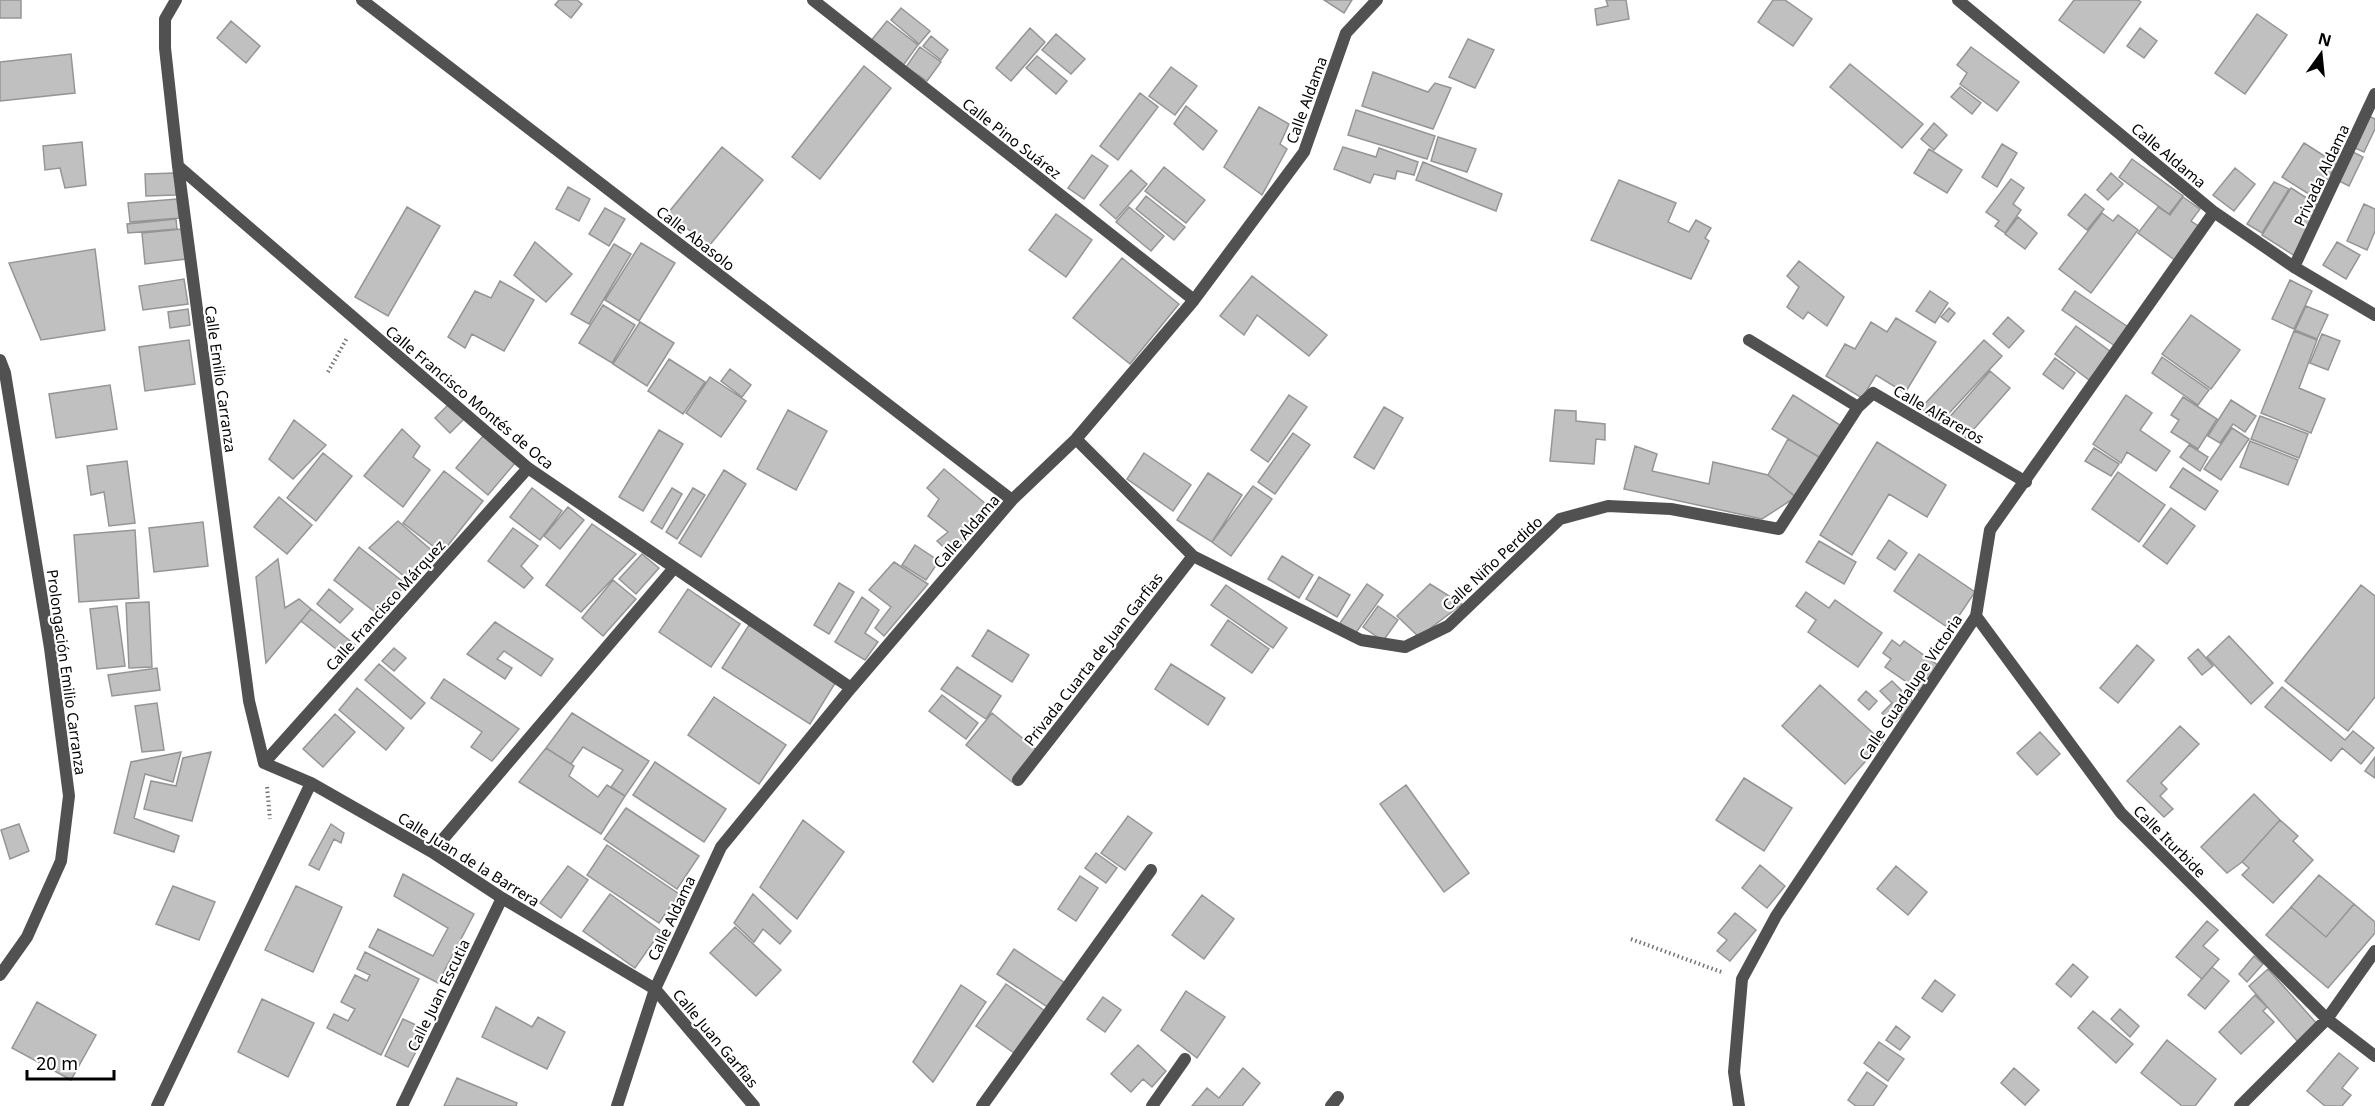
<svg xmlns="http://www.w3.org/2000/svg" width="2375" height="1106" viewBox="0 0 2375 1106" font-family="'Noto Sans',sans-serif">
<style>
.building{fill:#c0c0c0;stroke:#959595;stroke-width:1.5}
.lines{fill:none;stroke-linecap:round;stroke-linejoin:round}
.path{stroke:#737373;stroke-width:4;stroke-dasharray:1.5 3;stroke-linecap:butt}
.street{stroke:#515151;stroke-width:12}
.labels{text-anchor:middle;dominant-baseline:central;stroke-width:4.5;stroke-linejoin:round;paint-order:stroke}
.street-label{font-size:15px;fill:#000;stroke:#fff}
</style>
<rect width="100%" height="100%" fill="#fff"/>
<!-- building -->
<path class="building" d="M0,0H21V18H0Z
M559,0H577L582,4L571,18L555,5Z
M1324,0H1352L1344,13Z
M1606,0H1626L1629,19L1597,25L1595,9L1608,6Z
M1773,0H1785L1812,19L1793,46L1758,22Z
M2074,0H2138L2141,2L2104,53L2059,20Z
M901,8L930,31L919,44L891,20Z
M2257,14L2287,35L2245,94L2215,73Z
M231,21L260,46L246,63L217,38Z
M887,21L918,45L902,67L870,42Z
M1030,28L1045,42L1011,81L996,68Z
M2140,28L2157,41L2144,58L2127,46Z
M1056,34L1085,59L1071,74L1042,50Z
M931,36L948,50L941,60L923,46Z
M1468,39L1494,50L1475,88L1449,77Z
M920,47L941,62L927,81L906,67Z
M1971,47L2019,82L1997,111L1960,84L1967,73L1957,65Z
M71,54L75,93L0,101V62Z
M1037,56L1067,81L1056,94L1026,68Z
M1850,64L1923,124L1902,148L1830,87Z
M864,66L891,88L820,179L792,157Z
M1171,67L1197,86L1175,115L1149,96Z
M1373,72L1428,92L1435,83L1451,88L1433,129L1362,106Z
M1960,87L1981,103L1972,114L1951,97Z
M1140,93L1158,107L1118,160L1100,146Z
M1186,106L1217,131L1203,150L1174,124Z
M1259,107L1289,124L1280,144L1287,149L1262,195L1224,167Z
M1356,110L1435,136L1427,159L1348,135Z
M2367,115L2375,119V129L2364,152L2353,147Z
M1934,123L1947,135L1934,150L1921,139Z
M1438,137L1476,149L1467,172L1431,161Z
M82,142L86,185L65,188L60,168L45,170L43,146Z
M2304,143L2337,164L2315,198L2282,177Z
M2002,144L2017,153L1997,187L1982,177Z
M722,147L763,180L709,246L668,213Z
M1343,147L1376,157L1379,148L1418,162L1414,175L1397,171L1395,179L1374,174L1370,183L1334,169Z
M1929,149L1962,170L1947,193L1914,173Z
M2351,151L2363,157L2349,186L2337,180Z
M1092,155L1108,166L1084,199L1068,188Z
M2132,159L2183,196L2169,214L2119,177Z
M1423,162L1502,194L1496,211L1416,180Z
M1164,167L1205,200L1186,223L1145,191Z
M2235,168L2255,184L2234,211L2213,195Z
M1131,170L1147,184L1116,219L1100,205Z
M175,173L176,195L146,196L145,174Z
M2111,173L2123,184L2108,200L2097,190Z
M2011,179L2024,188L2013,204L2021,210L2005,233L1995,226L1999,221L1986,212Z
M1619,180L1676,203L1668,222L1689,232L1696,220L1711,228L1705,238L1709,241L1691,279L1591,240Z
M2274,182L2289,189L2262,233L2247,224Z
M568,187L590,199L579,221L556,209Z
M2291,188L2321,207L2298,258L2262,235Z
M2085,194L2104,209L2087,230L2068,215Z
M1146,196L1185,227L1174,240L1136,209Z
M2183,197L2200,209L2191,221L2200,227L2176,261L2138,233L2158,207L2170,215Z
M177,199L179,218L130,222L128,203Z
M2364,204L2375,209V231L2367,250L2347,241Z
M407,207L440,226L388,316L355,297Z
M1129,207L1164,236L1151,251L1116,222Z
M605,208L625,219L609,246L589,234Z
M2102,213L2113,221L2118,215L2138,230L2091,293L2059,269Z
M1056,214L1092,240L1066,277L1029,250Z
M2018,217L2037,233L2025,249L2005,234Z
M176,219L177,229L128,233L127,224Z
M182,229L186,259L145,264L142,233Z
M535,242L572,274L546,302L514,275Z
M2337,242L2360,255L2346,279L2323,265Z
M641,243L675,263L639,321L605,300Z
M614,244L631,254L589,324L571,314Z
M95,249L105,330L41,340L9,263Z
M1122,258L1179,304L1130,364L1073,318Z
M1799,261L1844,297L1827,326L1808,312L1803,319L1787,307L1799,287L1787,276Z
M1252,276L1327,335L1309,356L1257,315L1244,335L1220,316Z
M184,279L188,304L143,310L139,286Z
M2290,280L2312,291L2294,329L2272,319Z
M500,281L534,300L504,351L472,334L465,348L448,337L475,291L491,298Z
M1930,291L1948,303L1935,323L1916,311Z
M2075,291L2128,327L2115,346L2062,310Z
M603,305L635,325L612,363L579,343Z
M2306,306L2328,315L2317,339L2295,330Z
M1949,308L1955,313L1948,322L1941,317Z
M188,309L190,325L170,328L168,312Z
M2191,315L2240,350L2211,389L2162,354Z
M2008,317L2024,331L2009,348L1993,334Z
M1896,318L1936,342L1905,393L1876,375L1862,398L1826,376L1845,344L1855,349L1871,322L1887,332Z
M640,322L674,343L647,386L613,364Z
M2076,326L2111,352L2089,380L2055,354Z
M2294,331L2317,340L2299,388L2325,399L2311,433L2261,413Z
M2322,334L2340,341L2328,370L2310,363Z
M189,340L195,384L145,391L139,347Z
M1984,340L2002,356L1939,424L1921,408Z
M2162,357L2209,390L2198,405L2152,373Z
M2055,358L2075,373L2063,389L2043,374Z
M669,359L705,382L683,414L648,391Z
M730,369L751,385L742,397L721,381Z
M1990,371L2010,388L1966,438L1947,420Z
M710,377L746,401L721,437L686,413Z
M110,385L117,429L56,438L49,394Z
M1289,395L1307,407L1268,462L1251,450Z
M1793,395L1840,425L1819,457L1772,429Z
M2126,395L2152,413L2140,430L2170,451L2156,471L2127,452L2121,463L2093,444Z
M2183,397L2217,419L2198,449L2171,432L2179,420L2171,415Z
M2231,400L2256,416L2245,432L2233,424L2220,443L2208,436Z
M450,403L465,418L450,433L435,418Z
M1384,407L1403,418L1374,469L1354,457Z
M788,410L827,431L796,490L757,469Z
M1555,410L1576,411V421L1605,424V440L1596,439L1594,464L1550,461Z
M2260,416L2308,434L2299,458L2251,439Z
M294,420L326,445L293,479L269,459Z
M2232,428L2249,439L2221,480L2204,469Z
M402,429L420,446L413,457L430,470L403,507L364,476Z
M659,430L683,444L643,511L619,497Z
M1293,433L1310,445L1275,494L1258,482Z
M483,436L515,463L488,495L456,468Z
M1788,439L1819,457L1796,497L1768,475Z
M2250,441L2298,460L2288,485L2240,467Z
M1877,442L1946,485L1927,517L1889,494L1852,555L1820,535Z
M2189,445L2208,457L2200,471L2180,457Z
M1635,446L1657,454L1652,471L1709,484L1713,462L1768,475L1796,497L1762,519L1624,489Z
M2094,448L2119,464L2111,476L2085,461Z
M323,453L352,476L316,521L287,498Z
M1144,453L1191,485L1173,511L1127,479Z
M127,461L135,523L109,526L104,492L91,495L87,466Z
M2183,468L2218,491L2205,510L2170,487Z
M944,469L992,509L952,555L937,541L948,532L928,516L939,499L927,488Z
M724,470L746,484L701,557L679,543Z
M444,471L483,501L442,553L403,523Z
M2118,472L2165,505L2139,542L2092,509Z
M1208,473L1242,495L1212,542L1177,520Z
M1253,486L1272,499L1231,556L1212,542Z
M532,488L562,511L540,540L510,517Z
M672,488L682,494L662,529L651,522Z
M693,488L705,495L677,539L666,532Z
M279,497L312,525L287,554L254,527Z
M568,507L584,520L560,549L544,536Z
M2171,508L2195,526L2167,564L2143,546Z
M398,521L437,555L410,581L369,548Z
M203,522L208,566L154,572L149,528Z
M592,524L636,554L581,612L546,585Z
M513,528L538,546L521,566L533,578L524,588L488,561Z
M135,530L139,598L79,602L74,535Z
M1889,540L1907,553L1895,570L1877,558Z
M1819,541L1856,562L1844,584L1806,562Z
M915,545L939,561L926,580L902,565Z
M359,547L406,584L380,616L334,580Z
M642,554L659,568L636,594L619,579Z
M1919,554L1975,592L1950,629L1894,591Z
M1282,556L1313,575L1299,598L1268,579Z
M278,559L285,608L299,599L311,609L266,663L256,577Z
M894,562L928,584L884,636L875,628L891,607L869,590Z
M1319,577L1350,595L1337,617L1306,599Z
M613,580L636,599L603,636L582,618Z
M839,583L854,592L829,634L814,625Z
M1367,584L1383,595L1355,634L1340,623Z
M1430,584L1462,604L1419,637L1397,616Z
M1226,585L1287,628L1273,648L1211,605Z
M2361,585L2375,596V697L2348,731L2285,681Z
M329,589L353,609L340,623L317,604Z
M688,589L740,624L711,667L659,632Z
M1806,592L1829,608L1835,600L1882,633L1858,667L1808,632L1816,620L1796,606Z
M862,597L879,610L865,633L878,642L865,660L835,642Z
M149,602L152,667L129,668L126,603Z
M117,606L125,666L97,669L90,609Z
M1378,606L1398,620L1383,641L1363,627Z
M311,609L355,645L346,657L301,621Z
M1228,620L1269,649L1252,673L1211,645Z
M495,622L553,659L541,676L504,651L497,659L512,668L505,679L467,654Z
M749,625L837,680L810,724L722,668Z
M988,630L1029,655L1012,682L972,656Z
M2229,636L2273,683L2251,704L2207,657Z
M1892,640L1900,646L1904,641L1939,666L1921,692L1885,667L1891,659L1883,653Z
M2137,645L2154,660L2118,703L2100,688Z
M394,648L406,658L394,671L382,661Z
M2198,649L2213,666L2202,675L2188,658Z
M379,664L425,703L411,719L365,680Z
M1171,664L1225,698L1208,725L1155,689Z
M957,667L1001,696L986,719L941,689Z
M157,668L160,690L112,696L108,675Z
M444,679L519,729L492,761L471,747L482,732L431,698Z
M1892,681L1914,703L1893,724L1882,713L1892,703L1880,691Z
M1820,685L1883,742L1845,784L1782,726Z
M2282,687L2345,740L2353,731L2374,748L2361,764L2342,748L2331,761L2265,707Z
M357,688L404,728L386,750L339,710Z
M1866,691L1877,701L1869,710L1858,700Z
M942,695L978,723L966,739L929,711Z
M714,697L786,745L759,784L688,735Z
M157,703L164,750L142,752L135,706Z
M572,713L649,761L625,796L611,787L623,770L583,747L571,764L546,748Z
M992,713L1038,751L1012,782L966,745Z
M335,714L355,732L323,767L303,749Z
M2180,726L2199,744L2161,783L2167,789L2160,796L2173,809L2164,817L2127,781Z
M2040,732L2060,754L2037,775L2017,753Z
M546,748L574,766L569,776L598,797L607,785L625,796L601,834L519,782Z
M181,752L173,782L145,774L134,818L179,836L174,852L114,833L131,762Z
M211,752L192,821L144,809L151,781L176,786L183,758Z
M2375,757V778L2365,771Z
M655,762L726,809L704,842L633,795Z
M1744,778L1792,808L1764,851L1716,820Z
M1406,785L1469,873L1444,892L1380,804Z
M2254,794L2280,820L2242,862L2227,873L2201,847Z
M626,808L699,856L677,889L604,839Z
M1128,816L1152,833L1125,870L1101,853Z
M803,820L844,852L797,919L760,887Z
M2280,820L2298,836L2293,841L2313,860L2273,903L2242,875L2249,868L2242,862Z
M19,824L29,851L10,859L1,830Z
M331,824L344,833L341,843L334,839L319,870L309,865Z
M607,845L679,894L659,923L587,875Z
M1096,853L1117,868L1106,883L1085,868Z
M1760,865L1785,886L1767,908L1742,888Z
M568,866L588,880L561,918L540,903Z
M1896,866L1927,892L1908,915L1877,889Z
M403,874L474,914L438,983L369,947L378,929L433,956L448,928L394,896Z
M2319,875L2354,904L2326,937L2291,907Z
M1080,876L1098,888L1076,921L1058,909Z
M173,886L215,902L199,940L156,924Z
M296,886L342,907L313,972L265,950Z
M610,894L661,931L635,968L583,931Z
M753,894L791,931L780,944L763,929L754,942L734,923Z
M1202,895L1234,919L1204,959L1172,935Z
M2354,904L2375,922V933L2328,988L2266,935L2291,907L2326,937Z
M1735,913L1756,930L1730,961L1717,951L1727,940L1718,933Z
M2207,921L2218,930L2203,946L2219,959L2202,979L2176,957Z
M735,927L781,970L756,996L710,953Z
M1014,949L1065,983L1049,1008L997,974Z
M365,952L419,979L381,1055L327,1028L334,1014L348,1021L355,1009L341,1002L355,975L367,981L370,975L357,969Z
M2254,956L2263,964L2247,982L2239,974Z
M2073,964L2088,977L2071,997L2056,984Z
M2212,967L2229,981L2205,1009L2188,995Z
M2268,969L2318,1025L2298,1042L2249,986Z
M1935,980L1955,995L1942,1012L1922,998Z
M1006,984L1045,1011L1014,1053L976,1026Z
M961,985L986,1002L933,1082L913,1062Z
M1186,991L1225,1017L1197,1058L1161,1030Z
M2255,995L2267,1007L2263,1011L2274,1022L2241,1054L2219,1032Z
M1103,997L1121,1010L1105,1032L1087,1019Z
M262,999L314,1023L288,1077L238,1052Z
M37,1002L96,1035L71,1080L12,1048Z
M496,1007L532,1027L538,1017L565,1032L547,1069L482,1037Z
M2120,1009L2139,1026L2130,1037L2111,1019Z
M2093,1011L2133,1044L2116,1063L2078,1028Z
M403,1019L427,1030L408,1067L385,1056Z
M1896,1026L1910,1037L1900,1050L1886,1040Z
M2167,1040L2216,1079L2195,1106H2182L2141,1073Z
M1879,1042L1904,1059L1888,1081L1864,1063Z
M1138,1045L1166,1071L1152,1087L1143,1079L1131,1092L1111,1074Z
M2339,1053L2358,1068L2342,1088L2351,1095L2342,1106H2325L2307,1091Z
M1243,1068L1260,1083L1242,1106H1192L1207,1088L1219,1098Z
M2014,1068L2039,1090L2025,1105L2001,1083Z
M1867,1072L1887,1086L1873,1106H1856L1848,1100Z
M457,1078L517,1103L516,1106H444Z"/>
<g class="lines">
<!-- path -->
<path class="path" d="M328,372L347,338
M267,787L270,819
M1631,939L1724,973"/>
<!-- street -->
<path class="street" d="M176,0L165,19V48L178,166L249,701L264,763
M362,0L1012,500
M813,0L1194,300
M1958,0L2214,212L2294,267L2375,315
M178,166L528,468L851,688
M2294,267L2375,94
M1749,340L1858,407
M0,360L5,373L50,648L69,796L61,861L27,937L0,975
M1076,439L1193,556L1361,640L1405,647L1448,626L1560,519L1608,506L1671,509L1779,529L1858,407L1873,393L2026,482
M1976,616L2121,813L2327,1019L2375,1056
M264,763L311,783L432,852L502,898L655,989L754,1106
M264,763L528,468
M1018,780L1193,556
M432,852L674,568
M157,1106L311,783
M402,1106L502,898
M617,1106L655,989L721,847L851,688L1012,500L1076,439L1194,300L1304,152L1346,33L1377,0
M982,1106L1151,870
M1152,1106L1185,1059
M1331,1106L1338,1097
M1739,1106L1734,1072L1742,979L1776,916L1976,616L1990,530L2214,212
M2240,1106L2327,1019L2375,951"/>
</g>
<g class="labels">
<!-- street labels -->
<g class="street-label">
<text transform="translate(1306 100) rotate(-70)">Calle Aldama</text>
<text transform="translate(1012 138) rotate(38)">Calle Pino Suárez</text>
<text transform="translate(2169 155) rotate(40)">Calle Aldama</text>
<text transform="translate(2321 175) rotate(-65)">Privada Aldama</text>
<text transform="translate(696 238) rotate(38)">Calle Abasolo</text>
<text transform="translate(221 379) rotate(82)">Calle Emilio Carranza</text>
<text transform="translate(470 397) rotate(40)">Calle Francisco Montés de Oca</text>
<text transform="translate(1939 414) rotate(30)">Calle Alfareros</text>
<text transform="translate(966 531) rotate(-49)">Calle Aldama</text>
<text transform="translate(1492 563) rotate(-43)">Calle Niño Perdido</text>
<text transform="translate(385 605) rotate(-48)">Calle Francisco Márquez</text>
<text transform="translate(1093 659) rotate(-52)">Privada Cuarta de Juan Garfias</text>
<text transform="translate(67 672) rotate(82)">Prolongación Emilio Carranza</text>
<text transform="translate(1910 687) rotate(-56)">Calle Guadalupe Victoria</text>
<text transform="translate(2170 841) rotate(45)">Calle Iturbide</text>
<text transform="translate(469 859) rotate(32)">Calle Juan de la Barrera</text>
<text transform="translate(671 918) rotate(-65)">Calle Aldama</text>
<text transform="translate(438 995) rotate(-64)">Calle Juan Escutia</text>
<text transform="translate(716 1038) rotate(50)">Calle Juan Garfias</text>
</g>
</g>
<!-- north arrow -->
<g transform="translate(2321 54) rotate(15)" stroke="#ffffff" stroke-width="4.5" paint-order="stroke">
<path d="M0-4.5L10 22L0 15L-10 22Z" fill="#000000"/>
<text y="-9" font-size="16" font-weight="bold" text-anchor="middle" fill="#000000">N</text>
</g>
<!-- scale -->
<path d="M27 1070v9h87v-9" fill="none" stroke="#000000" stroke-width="3"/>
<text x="36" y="1070" font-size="18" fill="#000000" stroke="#ffffff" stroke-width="4.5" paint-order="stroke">20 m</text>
</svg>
